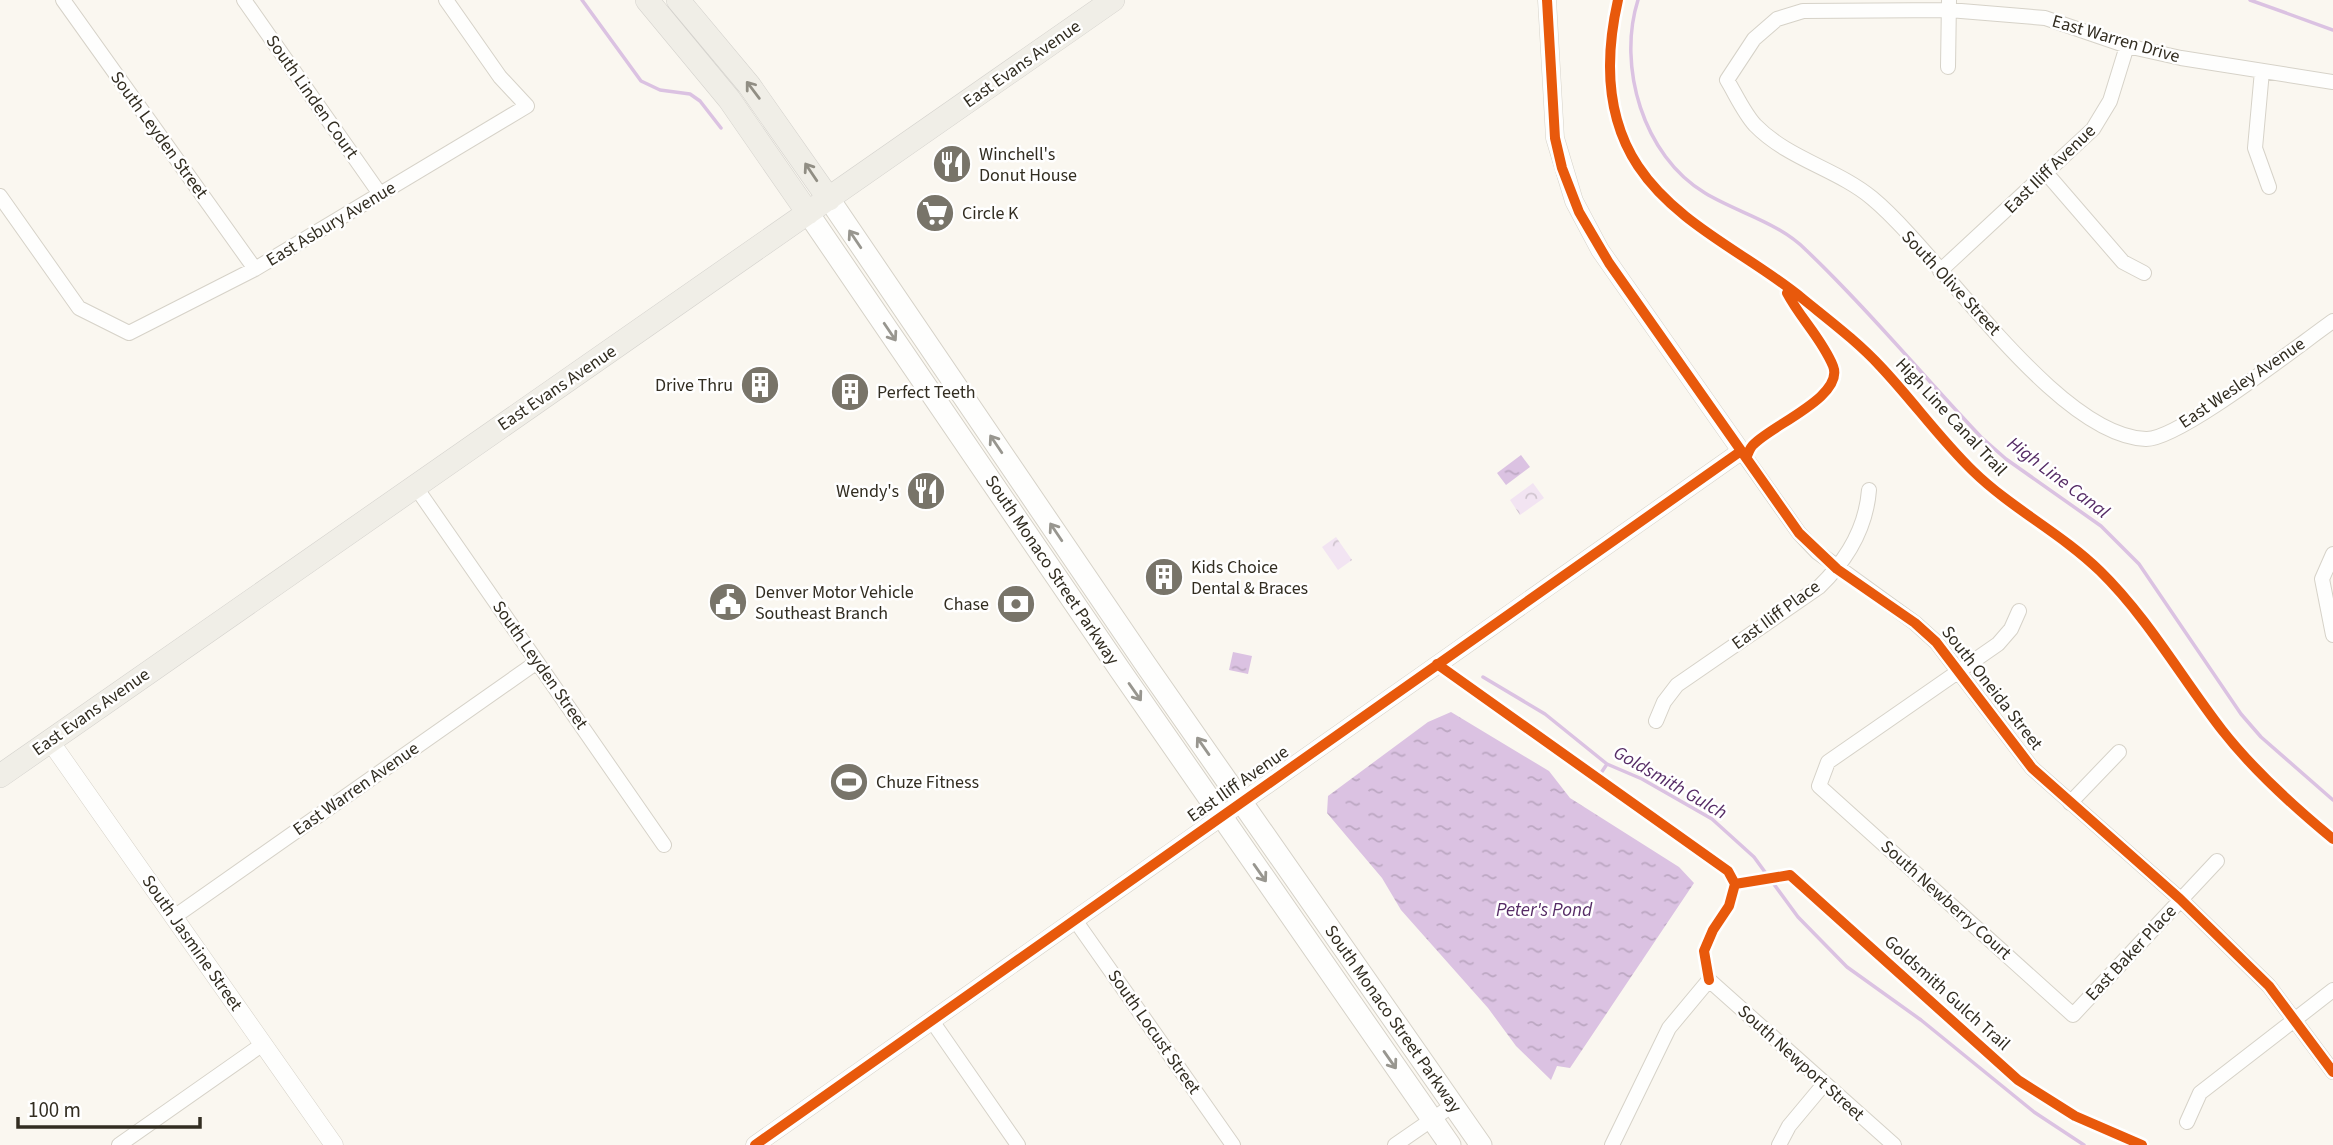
<svg xmlns="http://www.w3.org/2000/svg" width="2333" height="1145" viewBox="0 0 2333 1145" font-family="'Source Sans 3',sans-serif">
<style>
.park{fill:url(#park-crowns)}
.water{fill:url(#water-ripples)}
.lines{fill:none;stroke-linecap:round;stroke-linejoin:round}
.stream{stroke:#dbc2e2;stroke-width:3.5}
.minor-casing{stroke:#d6d2c8;stroke-width:16}
.tertiary-casing{stroke:#d6d2c8;stroke-width:19}
.secondary-casing{stroke:#d6d2c8;stroke-width:23}
.primary-casing{stroke:#d4d2cd;stroke-width:24}
.minor{stroke:#fefefd;stroke-width:14}
.tertiary{stroke:#fefefd;stroke-width:18}
.secondary{stroke:#fefefd;stroke-width:21}
.primary{stroke:#f0eee7;stroke-width:23}
.cycleway-casing{stroke:#fff;stroke-width:15}
.cycleway{stroke:#e8590c;stroke-width:10}
.oneway{stroke:#918e84}
.oneway2{stroke:#98968f}
.labels{text-anchor:middle;dominant-baseline:central;stroke-width:5;stroke-linejoin:round;paint-order:stroke}
.street-label{font-size:18px;fill:#322d21;stroke:#fff}
.poi-label{font-size:18px;fill:#322d21;stroke:#fff;text-anchor:start}
.water-label{font-size:19px;font-style:italic;fill:#562c66;stroke:#fff}
</style>
<defs>
<pattern id="park-crowns" width="20" height="18" patternUnits="userSpaceOnUse" patternTransform="scale(1.75)"><rect width="20" height="18" fill="#f2e4f2"/><path d="M2 6a3 3 0 1 1 6 0M12 15a3 3 0 1 1 6 0" fill="none" stroke="#d0c4cf"/></pattern>
<pattern id="water-ripples" width="26" height="14" patternUnits="userSpaceOnUse" patternTransform="scale(1.75)"><rect width="26" height="14" fill="#dbc2e2"/><path d="M2 4q2-2 4 0t4 0M15 11q2-2 4 0t4 0" fill="none" stroke="#bca7c2"/></pattern>
</defs>
<rect width="100%" height="100%" fill="#faf7f0"/>
<!-- park -->
<path class="park" d="M1533,483L1544,498L1520,515L1510,500Z
M1336,537L1352,560L1338,570L1322,547Z"/>
<!-- water -->
<path class="water" d="M1521,455L1530,467L1506,485L1497,473Z
M1233,652L1252,656L1248,674L1229,670Z
M1451,712L1549,771L1570,798L1679,867L1694,883L1570,1068L1557,1066L1551,1080L1516,1046L1488,1008L1401,910L1382,878L1327,813L1328,796L1428,722Z"/>
<g class="lines">
<!-- stream -->
<path class="stream" d="M582,0L641,81L660,90L690,94L700,101L721,128
M1638,0C1617,66 1643,156 1705,193C1738,213 1778,222 1806,250C1868,309 1922,375 1981,437L2006,459L2101,526L2139,564L2241,714L2261,737L2333,800
M2250,0L2333,30
M1483,677L1545,714L1607,764L1642,779L1712,819L1754,857L1798,917L1847,967L1921,1020L2034,1112L2084,1145
M1601,773L1607,764"/>
<!-- minor casing -->
<g class="minor-casing">
<path id="minor" d="M63,0L255,269
M244,0L380,194
M1948,67L1949,0
M2262,71L2255,148L2269,187
M2333,82L2181,58L2127,46L2045,18L1949,10L1803,11L1777,19L1754,39L1727,80C1736,95 1744,113 1755,125C1788,159 1837,169 1872,198C1941,255 2056,436 2146,439C2179,440 2300,344 2333,321
M2047,174L2123,262L2144,273
M0,196L79,308L129,333L255,269L527,106L500,77L446,0
M1940,271L2093,129L2110,101L2127,46
M1741,451L1799,533L1817,552L1915,623L1936,642L2032,768L2180,899L2269,986L2333,1072
M415,486L664,845
M2333,554L2322,579L2333,635
M2019,611L2011,629L1998,644L1828,762L1819,786L2073,1015L2217,861
M1656,721L1664,702L1677,685L1819,587C1846,561 1866,528 1869,490
M2070,803L2119,752
M174,917L537,662
M1075,920L1233,1145
M932,1021L1018,1145
M2187,1122L2200,1093L2333,990
M119,1145L263,1044
M1395,1145L1453,1105
M1612,1145L1669,1028L1709,980L1894,1145
M1779,1145L1789,1126L1824,1084"/>
</g>
<!-- tertiary casing -->
<g class="tertiary-casing">
<path id="tertiary" d="M50,741L334,1145
M755,1145L1741,451L1600,250L1574,201L1555,138L1547,0"/>
</g>
<!-- secondary casing -->
<g class="secondary-casing">
<path id="secondary" d="M829,199L1146,665L1481,1145
M808,213L1120,670L1450,1145"/>
</g>
<!-- primary casing -->
<g class="primary-casing">
<path id="primary" d="M647,0L729,99L808,213
M678,0L749,85L829,199
M0,776L1113,0"/>
</g>
<!-- minor -->
<use href="#minor" class="minor"/>
<!-- tertiary -->
<use href="#tertiary" class="tertiary"/>
<!-- secondary -->
<use href="#secondary" class="secondary"/>
<!-- primary -->
<use href="#primary" class="primary"/>
<!-- cycleway casing -->
<g class="cycleway-casing">
<path id="cycleway" d="M1547,0L1555,138L1562,168L1579,212L1609,263L1799,533L1837,569L1915,623L1936,642L2032,768L2180,899L2269,986L2333,1072
M1618,0C1605,57 1605,116 1638,166C1677,225 1750,255 1803,299C1830,321 1858,342 1881,367C1913,401 1940,439 1973,471C2012,509 2061,533 2100,571C2148,618 2181,677 2222,730C2254,771 2293,806 2333,839
M1746,458C1748,454 1750,447 1754,444C1772,425 1845,396 1833,366C1822,339 1800,318 1787,293
M1437,664L1728,871L1735,884L1729,906L1713,930L1704,951L1709,980
M1735,884L1790,875L2018,1080L2075,1116L2142,1145
M755,1145L1741,451"/>
</g>
<!-- cycleway -->
<use href="#cycleway" class="cycleway"/>
</g>
<!-- one-way arrows -->
<defs><path id="oneway-shaft" d="M-6 0H5M1.5-3L5.5 0L1.5 3" fill="none" stroke-width="1.6" stroke-linecap="round" stroke-linejoin="round" transform="scale(1.75)"/></defs>
<g class="oneway">
<use href="#oneway-shaft" transform="translate(753 90) rotate(-127)"/>
<use href="#oneway-shaft" transform="translate(811 172) rotate(-124)"/>
</g>
<g class="oneway2">
<use href="#oneway-shaft" transform="translate(855 239) rotate(-124)"/>
<use href="#oneway-shaft" transform="translate(890 332) rotate(56)"/>
<use href="#oneway-shaft" transform="translate(996 444) rotate(-124)"/>
<use href="#oneway-shaft" transform="translate(1056 532) rotate(-124)"/>
<use href="#oneway-shaft" transform="translate(1135 692) rotate(55)"/>
<use href="#oneway-shaft" transform="translate(1203 746) rotate(-125)"/>
<use href="#oneway-shaft" transform="translate(1260 873) rotate(55)"/>
<use href="#oneway-shaft" transform="translate(1390 1060) rotate(55)"/>
</g>
<!-- icons -->
<defs>
<g id="restaurant-disc" transform="scale(2.0125)"><circle r="9.5" fill="#787469" stroke="#fff"/><path d="M-5-6h1v4h1v-4h1v4h1v-4h1v5L-1.5 .5V6h-2V.5L-5-1ZM5-6V6H3V1.5H1.5Q1.5-4 5-6Z" fill="#fff"/></g>
<g id="supermarket-disc" transform="scale(2.0125)"><circle r="9.5" fill="#787469" stroke="#fff"/><path d="M-6-5.5h2.5l.6 2H6L4.5 2H-2.5L-4.4-4H-6ZM-1.5 3.2a1.3 1.3 0 1 0 .1 0ZM3 3.2a1.3 1.3 0 1 0 .1 0Z" fill="#fff"/></g>
<g id="building-disc" transform="scale(2.0125)"><circle r="9.5" fill="#787469" stroke="#fff"/><path d="M-4-6H4V6H1V3H-1V6H-4ZM-2.5-4.3h1.7v1.8h-1.7ZM.8-4.3h1.7v1.8H.8ZM-2.5-1h1.7V.8h-1.7ZM.8-1h1.7V.8H.8Z" fill="#fff"/></g>
<g id="civic-disc" transform="scale(2.0125)"><circle r="9.5" fill="#787469" stroke="#fff"/><path d="M-.6-6.5H3V-4.5H.6V-3L4-1V1h2V6H-6V1h2V-1L-.6-3ZM-1.2 2.5V6h2.4V2.5Z" fill="#fff"/></g>
<g id="bank-disc" transform="scale(2.0125)"><circle r="9.5" fill="#787469" stroke="#fff"/><path d="M-6-4H6V4H-6ZM0-2.3a2.3 2.3 0 1 0 0 4.6a2.3 2.3 0 1 0 0-4.6Z" fill="#fff"/></g>
<g id="stadium-disc" transform="scale(2.0125)"><circle r="9.5" fill="#787469" stroke="#fff"/><path d="M0-5a6.5 5 0 1 0 0 10a6.5 5 0 1 0 0-10ZM-3.5-1.8h7v3.6h-7Z" fill="#fff"/></g>
</defs>
<g fill-rule="evenodd">
<use href="#restaurant-disc" x="952" y="164"/>
<use href="#supermarket-disc" x="935" y="213"/>
<use href="#building-disc" x="760" y="385"/>
<use href="#building-disc" x="850" y="392"/>
<use href="#restaurant-disc" x="926" y="491"/>
<use href="#building-disc" x="1164" y="577"/>
<use href="#civic-disc" x="728" y="602"/>
<use href="#bank-disc" x="1016" y="604"/>
<use href="#stadium-disc" x="849" y="782"/>
</g>
<g class="labels">
<!-- street labels -->
<g class="street-label">
<text transform="translate(2116 39) rotate(16)">East Warren Drive</text>
<text transform="translate(1022 64) rotate(-35)">East Evans Avenue</text>
<text transform="translate(312 97) rotate(55)">South Linden Court</text>
<text transform="translate(159 135) rotate(54)">South Leyden Street</text>
<text transform="translate(2050 169) rotate(-44)">East Iliff Avenue</text>
<text transform="translate(331 224) rotate(-31)">East Asbury Avenue</text>
<text transform="translate(1951 283) rotate(47)">South Olive Street</text>
<text transform="translate(2242 383) rotate(-34)">East Wesley Avenue</text>
<text transform="translate(557 388) rotate(-34)">East Evans Avenue</text>
<text transform="translate(1951 417) rotate(47)">High Line Canal Trail</text>
<text transform="translate(1052 570) rotate(56)">South Monaco Street Parkway</text>
<text transform="translate(1776 615) rotate(-36)">East Iliff Place</text>
<text transform="translate(540 665) rotate(55)">South Leyden Street</text>
<text transform="translate(1992 688) rotate(52)">South Oneida Street</text>
<text transform="translate(91 712) rotate(-35)">East Evans Avenue</text>
<text transform="translate(1238 784) rotate(-35)">East Iliff Avenue</text>
<text transform="translate(356 789) rotate(-35)">East Warren Avenue</text>
<text transform="translate(1946 900) rotate(42)">South Newberry Court</text>
<text transform="translate(192 943) rotate(55)">South Jasmine Street</text>
<text transform="translate(2131 953) rotate(-47)">East Baker Place</text>
<text transform="translate(1947 993) rotate(42)">Goldsmith Gulch Trail</text>
<text transform="translate(1393 1019) rotate(55)">South Monaco Street Parkway</text>
<text transform="translate(1154 1032) rotate(55)">South Locust Street</text>
<text transform="translate(1801 1063) rotate(42)">South Newport Street</text>
</g>
<!-- poi labels -->
<g class="poi-label">
<text x="979" y="154">Winchell's<tspan x="979" dy="21">Donut House</tspan></text>
<text x="962" y="213">Circle K</text>
<text x="733" y="385" text-anchor="end">Drive Thru</text>
<text x="877" y="392">Perfect Teeth</text>
<text x="899" y="491" text-anchor="end">Wendy's</text>
<text x="1191" y="567">Kids Choice<tspan x="1191" dy="21">Dental &amp; Braces</tspan></text>
<text x="755" y="592">Denver Motor Vehicle<tspan x="755" dy="21">Southeast Branch</tspan></text>
<text x="989" y="604" text-anchor="end">Chase</text>
<text x="876" y="782">Chuze Fitness</text>
</g>
<!-- water labels -->
<g class="water-label">
<text transform="translate(2058 478) rotate(37)">High Line Canal</text>
<text transform="translate(1670 783) rotate(30)">Goldsmith Gulch</text>
<text x="1544" y="910">Peter's Pond</text>
</g>
</g>
<!-- scale -->
<path d="M18 1117v10h182v-10" fill="none" stroke="#322d21" stroke-width="3.5"/>
<text x="28" y="1117" font-size="21" fill="#322d21" stroke="#ffffff" stroke-width="5" paint-order="stroke">100 m</text>
</svg>
